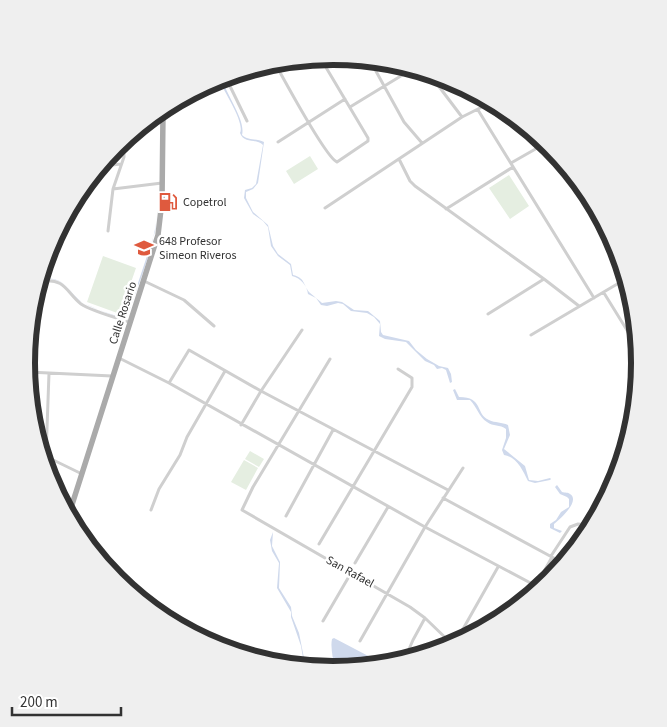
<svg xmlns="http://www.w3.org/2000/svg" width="667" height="727" viewBox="0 0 667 727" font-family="'Source Sans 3',sans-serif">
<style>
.green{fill:#e5eee1}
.water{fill:#cfd9ec}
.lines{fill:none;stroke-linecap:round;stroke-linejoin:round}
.minor{stroke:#cfcfcf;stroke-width:3}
.primary{stroke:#aaa;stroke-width:5.5}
.labels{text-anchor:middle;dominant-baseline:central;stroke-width:5;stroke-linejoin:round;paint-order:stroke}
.poi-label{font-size:12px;fill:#323232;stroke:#fff;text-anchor:start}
.street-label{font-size:12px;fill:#323232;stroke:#fff}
.rim{fill:none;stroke:#323232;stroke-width:6}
</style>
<rect width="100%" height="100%" fill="#fff"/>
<!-- green -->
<path class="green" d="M310,156L318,169L294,184L286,171Z
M509,175L529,206L510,219L489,188Z
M103,256L136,268L120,314L87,302Z
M250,451L264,459L259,467L245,459Z
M244,460L258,468L246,490L231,482Z"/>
<!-- water -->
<path class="water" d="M222,78C226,95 246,120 242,135C248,141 257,138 264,142L258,183L253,189L246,192V198L253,212L268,225L273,246L278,254L291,264L293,275C305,278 303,284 309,292C311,294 320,301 322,303L336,301L342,302L354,310L368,311L380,321L381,332L383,335L409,341L416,350L427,359L439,366L448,368L451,374L452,382L450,383L446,370L442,368L437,369L434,365L425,361L406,342L385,339L379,336L380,324L374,317L367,313L351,311L343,304L338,303L327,306L321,305L316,298L308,294C307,286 301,278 292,276L290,265L278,256L271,246L268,227L263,221L253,214L244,198L245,190L252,188L256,184L263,145C256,138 244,144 240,133C245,123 225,93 220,82L219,79Z
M158,208C155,246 139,283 126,320C113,315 98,310 85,304C68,296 69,277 43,279C66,275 69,295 85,304C97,310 112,314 126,319L155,232Z
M455,389L459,397C484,397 475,414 489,420C495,423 502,422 508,425L510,435L504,449L525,466L529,480L538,481L550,478L551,479L550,480L535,483L528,481C523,471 517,457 504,455L502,450L506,438V429C500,424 493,427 487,422C479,417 477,407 470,400H457L453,390Z
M557,485L562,492C565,493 568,492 570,494C581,501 559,520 554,524V528L562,531L560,533L550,528V524L556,520L561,512L569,507V499L567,497L560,494L555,487Z
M273,532L272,546L280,562L279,588L291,607L292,616L299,633L304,658H303L301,646L291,617V612L277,588L279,563L272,551L270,540Z
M334,638L374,659L378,662L334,671C334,659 330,649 332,639Z"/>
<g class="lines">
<!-- minor -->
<path class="minor" d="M372,64L404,122L422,143
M277,67C286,83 326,158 337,162L368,141V138L321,59
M431,76L462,117
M226,78L247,121
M350,107L409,71
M478,110L594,298
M278,142L345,99
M399,159L410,181L415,186L544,279L579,306
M511,163L546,143
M103,166L121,164
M113,189L162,183
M325,208L462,117L488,104
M446,209L513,167
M108,231L113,189L124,157V141
M43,281C65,278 67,293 81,304C91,311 117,318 130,322
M144,281L184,300L214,326
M604,293L638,348
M488,314L544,279
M531,335L624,280
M119,358L169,383L425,527L540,588
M330,359L253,487L242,510L410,607L425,618L454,646
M28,372L112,376
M169,383L189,350L261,391L448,490
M241,425L261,391L302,330
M45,456L82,474
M46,456L49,373
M443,498L563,563
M151,510L159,489L180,455L187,437L225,371
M286,516L333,430
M319,544L412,387V378L398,369
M551,556L570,527L578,524L588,525
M355,563L388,507
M532,593L552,557
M175,620L178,619
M323,621L351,573
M360,641L425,527L463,468
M448,648L463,629L498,567
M406,656L413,640L425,618"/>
<!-- primary -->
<path class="primary" d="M70,511L158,235L162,201L163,115"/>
</g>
<!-- icons -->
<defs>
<g id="fuel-bare" transform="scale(1.5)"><path d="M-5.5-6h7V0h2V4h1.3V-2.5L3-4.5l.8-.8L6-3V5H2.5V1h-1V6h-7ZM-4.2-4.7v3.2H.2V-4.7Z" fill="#df5a3e" stroke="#fff" stroke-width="2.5" paint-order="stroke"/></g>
<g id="school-bare" transform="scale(1.5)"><path d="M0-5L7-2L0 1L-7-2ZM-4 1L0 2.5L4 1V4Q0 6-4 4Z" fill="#df5a3e" stroke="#fff" stroke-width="2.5" paint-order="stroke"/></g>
</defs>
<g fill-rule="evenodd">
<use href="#fuel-bare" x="168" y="202"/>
<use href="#school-bare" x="144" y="248"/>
</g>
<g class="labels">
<!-- poi labels -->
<g class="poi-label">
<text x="183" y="202">Copetrol</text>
<text x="159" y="241">648 Profesor<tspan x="159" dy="14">Simeon Riveros</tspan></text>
</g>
<!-- street labels -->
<g class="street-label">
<text transform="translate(123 313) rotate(-72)">Calle Rosario</text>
<text transform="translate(350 572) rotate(29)">San Rafael</text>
</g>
</g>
<!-- crop -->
<path d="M0 0H667V727H0ZM35 363a298 298 0 1 1 596 0a298 298 0 1 1-596 0Z" fill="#efefef" fill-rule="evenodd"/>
<path class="rim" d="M35 363a298 298 0 1 1 596 0a298 298 0 1 1-596 0Z"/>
<!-- scale -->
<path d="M12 707v8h109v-8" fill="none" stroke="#323232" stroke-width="2.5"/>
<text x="20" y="707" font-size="15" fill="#323232" stroke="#ffffff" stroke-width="4" paint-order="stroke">200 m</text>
</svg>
